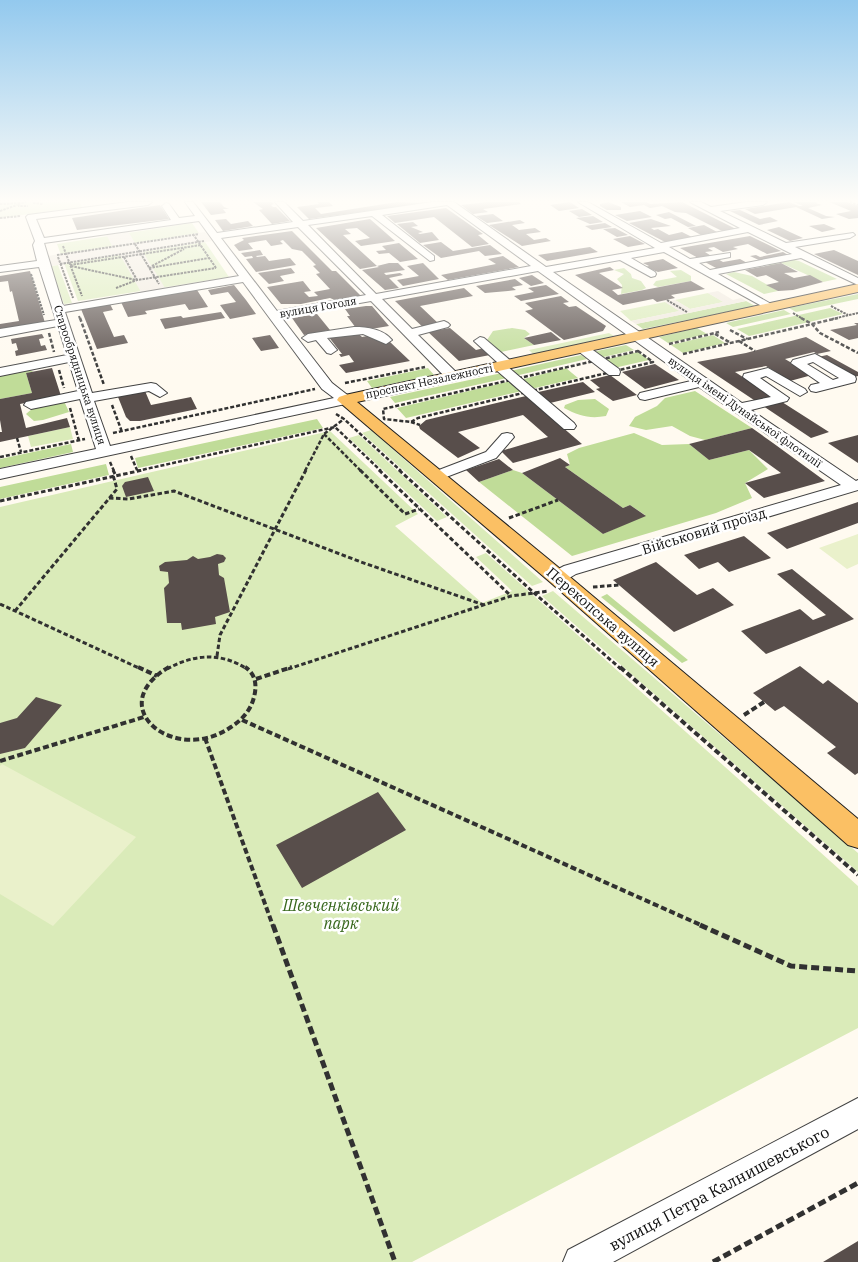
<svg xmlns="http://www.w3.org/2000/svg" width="858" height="1262" viewBox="0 0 858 1262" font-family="'IBM Plex Serif',serif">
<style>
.green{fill:#daebb9}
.forest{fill:#c0dc98}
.pitch{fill:#eaf1cb}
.plaza{fill:#f0e9df}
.building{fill:#584e4b}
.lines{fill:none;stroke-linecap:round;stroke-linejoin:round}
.minor-casing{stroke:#424242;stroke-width:2}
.major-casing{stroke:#202020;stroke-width:2}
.path-far4{stroke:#313131;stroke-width:2;stroke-dasharray:2.5 1;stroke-linecap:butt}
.path-far3{stroke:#313131;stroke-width:2.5;stroke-dasharray:4 2;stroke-linecap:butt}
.path-far2{stroke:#313131;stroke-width:3;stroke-dasharray:4.5 2.5;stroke-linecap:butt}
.path-far1{stroke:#313131;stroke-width:4;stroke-dasharray:6 3;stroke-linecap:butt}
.path{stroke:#313131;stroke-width:5;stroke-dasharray:8 4;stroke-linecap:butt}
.minor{fill:#fff;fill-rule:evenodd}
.major{fill:#fbc064;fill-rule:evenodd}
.labels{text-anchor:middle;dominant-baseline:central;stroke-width:5;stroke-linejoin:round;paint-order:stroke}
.far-street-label{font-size:11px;fill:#0f0f0f;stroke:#fff}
.street-label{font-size:14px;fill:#0f0f0f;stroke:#fff}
.near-park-label{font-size:16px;font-style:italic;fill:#38681d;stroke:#fff}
.near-street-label{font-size:16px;fill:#0f0f0f;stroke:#fff}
</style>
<rect width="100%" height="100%" fill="#fffaf0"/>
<!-- green -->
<path class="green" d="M0,202H80L82,207L0,218Z
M192,223L229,277L78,301L57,244Z
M58,265L72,303L64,304L51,266Z
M708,293L724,302L690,309L675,300Z
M665,302L680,311L631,321L620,311Z
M609,333L614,336L533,354L529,350Z
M70,427L73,439L31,447L28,436Z
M371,430L543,582L532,586L362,433Z
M330,431L418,514L395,526L482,603L512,591L476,557L486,553L858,886V1028L412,1262H0V507Z
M359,435L447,517L437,521L349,438Z
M553,591L858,853V872L542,596Z"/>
<!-- forest -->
<path class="forest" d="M790,259L799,261L837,279L823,282L781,263L770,266L759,262Z
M624,268L631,274L632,278L641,281L646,288L642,290L621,294L622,285L617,279L624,274L614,270Z
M681,270L691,276V281L658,287L653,285L656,281L677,277L670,271Z
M734,272L752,276L778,291L764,294L726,274Z
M858,294V299L796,312L789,308Z
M746,301L755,306L643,329L636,324Z
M830,308L843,314L749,336L737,329Z
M784,310L791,314L733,327L726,323Z
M512,328L525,330L530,334L524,338L534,345L501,352L492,347L487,340L493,331Z
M697,328L707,334L668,343L659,337Z
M713,335L725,343L683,353L671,345Z
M626,345L634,350L599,358L592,352Z
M638,352L649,360L614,368L603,360Z
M581,355L587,359L515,376L510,371Z
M22,368L32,371L33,372L26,373L32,393L0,399V373Z
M428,368L434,375L372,388L367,381Z
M566,368L578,378L531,389L520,380Z
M502,373L507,378L395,403L390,397Z
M511,381L522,391L406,418L397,408Z
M695,391L752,428L705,440L690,436L672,426L646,430L629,426L635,417L657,406L665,398Z
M595,399L609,409L606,416C590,419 579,416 564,408L565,405L578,400Z
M64,401L69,412L43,420L34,421L26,414C34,405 53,402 64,401Z
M317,419L323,428L138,468L135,458Z
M634,433L662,445L689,444L709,460L749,450L768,469L745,483L752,498L716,513L572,556L479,482L513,470L522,473L603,534L645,515L630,505L623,508L565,467L570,465L567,454L579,448Z
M71,444L73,452L0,468V459Z
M106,464L109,475L0,499V487Z
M607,594L688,660L682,663L601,597Z"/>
<!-- pitch -->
<path class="pitch" d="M858,534V564L847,569L819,548Z
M2,764L136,837L53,926L0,894V766Z"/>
<!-- plaza -->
<path class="plaza" d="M128,231L135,243L205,232L212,241L143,252L165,288L141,292L120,255L51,266L47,256L112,246L106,234Z
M718,291L733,300L741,298L746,301L636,324L631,321L679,311L665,302L669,301L675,300L690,309L723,302L708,293Z"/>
<!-- building -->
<path class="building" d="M201,202H220L224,207L229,209H223L226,213L211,215Z
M253,202H272L274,204L271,205L273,207H276L290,221L272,224L259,210L263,209Z
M317,202H329L333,206L315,208L321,214L397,202L426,203L309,219L297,207L319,204Z
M487,202H519L521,204L483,209L488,212L473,214L461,205Z
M570,202L579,208L559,211L550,205Z
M608,202L621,207V210H607L600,206V204Z
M621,202H646L650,204L682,202L736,229L722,231L686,213L675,212L662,206L650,208L644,205L630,207Z
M789,202L799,206H803L794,202H817L816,203L822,205L808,208L826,216L835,217L822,219L796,207L755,214L745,209Z
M829,202H847L858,206V218L849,219L836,214L851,211Z
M160,205L169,219L77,230L72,218Z
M446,208L483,234L478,235L489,244L472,247L434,217L395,223L387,216Z
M582,209L592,215L579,217L569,211Z
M740,210L760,219L770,217L778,221L759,225L730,211Z
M640,211L652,217L627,221L615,215Z
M669,212L696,226L688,227L671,218L665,219L656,215Z
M493,214L503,221L487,223L476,216Z
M593,216L603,222L590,224L576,218Z
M226,219L231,224L248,221L253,226L223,231L215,220Z
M370,219L395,241L361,246L355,241L370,238L357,228L345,229L351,234L343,235L377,266L360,269L316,228Z
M651,219L671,226L651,228L654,230L658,229L669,235L682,232L692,237L665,242L629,223Z
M520,220L525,223L512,225L519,230L535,228L541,232L526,234L534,240L546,238L551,241L522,246L489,225Z
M413,222L418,226L411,227L423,232L418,233L420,234L432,232L439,240L420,243L397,224Z
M605,223L612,227L592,230L585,226Z
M824,224L836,229L822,232L809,226Z
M704,225L717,232L701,235L688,228Z
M779,227L803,238L790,241L767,230Z
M615,228L628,235L617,237L603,229Z
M292,231L332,271H336L361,296L360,297L337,301L330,298L301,304H281L267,287L303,281L311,291L304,292L309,297L318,296L314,292L330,289L316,274L320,273L313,266L316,265L302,251L292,249L283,240L280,241L283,244L271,246L266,240L248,243L253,249L239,251L234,245L244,240L242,238Z
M630,236L645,244L628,247L613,239Z
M750,236L781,251L767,254L748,244L733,247L738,249L723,252L714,247L708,248L713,251L705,252L713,257L700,259L680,248Z
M441,242L453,251L490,245L502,254L485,256L479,251L441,258L423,245Z
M399,243L418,259L400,262L389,253L379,254L376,251L386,250L382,246Z
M590,247L598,252L547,261L538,255Z
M260,250L263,255L256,256L257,257L265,256L269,261L290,258L296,265L256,272L246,259L253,258L252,256L245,257L241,253Z
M834,250L858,261V275L814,254Z
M783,252L790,256L761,261L750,256L756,255L760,257Z
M503,256L519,267L448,280L441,275L496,264L488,259Z
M716,258L723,262L740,259L749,264L718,269L703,261Z
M663,259L678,268L658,272L645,267L649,266L643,263Z
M389,263H398L405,270L384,273L386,275L400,273L403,275L389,278L399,288L385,290L362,270L379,267L377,266Z
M423,263L439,279L403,286L397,280L419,276L407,266Z
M781,263L798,272L784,273L794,278L810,275L823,282L793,290L778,291L766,285L779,282L766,275L757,277L745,270Z
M610,267L614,270L599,273L623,288L612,290L618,295L691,281L705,289L671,295L675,298L657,302L653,299L623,305L575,275Z
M291,268L295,273L280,276L284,281L269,284L258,273Z
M30,271L45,323L0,330V324L19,321L12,291L10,292L8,281L0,282V276Z
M532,275L544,283L531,286L519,278Z
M515,279L523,285L512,287L516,290L508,291L485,293L476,286Z
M234,285L246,300L256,314L230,319L220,305L236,302L228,292L211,295L208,290Z
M546,285L559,294L521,301L514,296L534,292L528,288Z
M464,288L473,296L420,306L440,325L434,326L438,330L450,328L476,350L484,348L490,355L459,361L395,301Z
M197,290L208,307L189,310L185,304L145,311L147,314L128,317L121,302Z
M561,296L569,302L563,303L569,307L576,306L606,326L603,331L564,340L525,311L533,309L525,303Z
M110,304L113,310L103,312L114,337L124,335L128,343L97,349L81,309Z
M366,306H372L389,326L365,330L356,328L347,316H350L345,309Z
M221,312L225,318L165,329L160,319L181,316L183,318Z
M317,314L330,330L304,335L292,318Z
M854,323H858V338L849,340L830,330L857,325Z
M356,331L362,337L377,334L389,341L410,361L346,373L339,365L354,362L349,355L341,357L339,354H342L328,336Z
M551,332L561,340L534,345L524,338Z
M42,334L44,338L39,339L41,346L45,345L47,350L16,356L15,351L18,350L16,343L12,344L11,339Z
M270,335L279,348L261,351L252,338Z
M806,337L831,351L817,354L814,352L785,359L812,375L790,381L766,366L735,372L829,432L811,438L697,362L746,353Z
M827,355L858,372V376L854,377L818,357Z
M655,364L679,380L645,389L622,372Z
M52,368L61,396L20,404L26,428L67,418L70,427L0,442V432H2L0,420V399L32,393L26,373Z
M610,375L637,395L613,401L596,389L600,388L590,380Z
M583,382L595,392L546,404L534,393Z
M145,391L151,405L191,397L197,409L140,421H130L126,417L118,397Z
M526,396L582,444L513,463L501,451L548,437L523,415L458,432L480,448L458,458L420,429L419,426L426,420Z
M752,428L773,443L825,481L764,498L745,483L781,473L749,450L709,460L689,444Z
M858,435V463L828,443Z
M560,458L570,465L565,467L623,508L630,505L646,516L603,534L522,473Z
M499,459L513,470L479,482L466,470Z
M148,477L154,491L126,497L122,486L125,482Z
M858,502V523L787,549L767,533Z
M744,536L771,558L729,572L718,562L699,569L684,555Z
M217,554L223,555L226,558L224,562L218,564L219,575L224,578L230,612L215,617L216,624L182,630L181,623H167L164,588L169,583L168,572L160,571L159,566L165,562L187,560L193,556L198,559L210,557Z
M656,562L697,595L713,588L734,605L674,632L613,580Z
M792,569L854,619L766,654L741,631L800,609L813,620L826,615L777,574Z
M800,666L823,684L828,680L858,703V773L855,775L827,753L836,747L784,706L775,711L753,693Z
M36,697L62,705L25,748L0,754V723L17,718Z
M378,792L406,830L302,888L276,845Z
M858,1241V1262H823Z"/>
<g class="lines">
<!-- minor casing -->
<g class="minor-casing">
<path id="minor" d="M128,202H152L148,205L36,219L44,238L171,220L162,206L166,203L169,204L179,218L195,216L185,202H193L217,233L293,222L275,202H284L303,221L432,202H454L546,267L655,248L578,202H588L661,243L740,228L690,202H701L711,207L746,202H767L763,205L720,211L786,243L853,233L855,235L850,238L795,247L858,278V285L801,258L718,274L773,305L775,307L769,310L664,252L631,258L655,272L656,274L655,276L651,277L620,260L553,272L742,403L771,397L743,377L744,374L768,368L805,389L807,392L800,396L766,376L760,378L789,398L787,401L751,410L856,481L858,480V490L576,574C567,579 561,584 551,581L548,577L551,573L564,566L841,485L699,387L645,400L640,399L638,396L640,393L691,381L538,271L382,299L412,329L444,321L448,323L450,325L448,327L418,335L457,373L458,376L457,379H447L371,301L281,317L332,383L350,397L352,400L350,403L0,479V469L96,449L80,399L31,409L24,405L26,402L78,391L69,362L0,376V368L67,355L58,326L0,337V329L56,320L39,267L0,272V266L37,261L33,245L35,241L26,217L28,215ZM447,205L531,266L376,294L308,225L372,216L430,261L434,260V256L382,215ZM199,221L239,276L63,306L44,243ZM298,227L366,295L277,311L221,238ZM748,232L792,254L710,270L699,263L730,257V253L690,259L669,247ZM243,282L322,389L334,398L110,446L94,401L149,391L160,397L167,393L156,384L151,383L92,393L65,312Z
M354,327C368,327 383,329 392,340L386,344L363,334L327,338L337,350L331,354L327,353L316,340L308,342L302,338L308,334Z
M480,337L484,338L511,361L513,364L508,367L574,423L576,426L574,429H564L495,369L493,366L498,363L474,341Z
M582,344L586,345L619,369L620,372L619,375H609L578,351L576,348Z
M815,354L855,376L856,379L855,382L816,392L811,391L809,388L811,385L820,383L791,363L793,360ZM813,362L839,378L833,380L807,364Z
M507,433L512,434L514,437L496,458L441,479H431L428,476L431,473L486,452L502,434Z
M858,1098V1129L613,1262H563L568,1250Z"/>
</g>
<!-- major casing -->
<g class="major-casing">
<path id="major" d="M858,284V292L357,402L564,572L858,819V848L848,845L550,582L337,400L339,397L345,395Z"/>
</g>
<!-- path-far4 -->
<path class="path-far4" d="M850,202L858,205
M33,203L43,204
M0,204L20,203
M18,204L19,206H28
M18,204L26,202
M0,211L17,205
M0,218L21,216
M193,234L216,268
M135,244L159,284
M63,246L82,296
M57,255L199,234
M58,257L73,298
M124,257L137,280
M60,264L204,241
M70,265L201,245
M71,266L136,280
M152,266L184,249
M149,268L209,258
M31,274L44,315
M116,288L137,280L216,268
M667,300L687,312
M831,306L848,315
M793,313L803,319
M79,316L80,319
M832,319L858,313"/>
<!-- path-far3 -->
<path class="path-far3" d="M80,318L104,385
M801,318L812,324L820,333L858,353
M730,330L747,339
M49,333L54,352
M715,334L731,343
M739,341L755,351
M669,344L719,332
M638,351L653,362L418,418L411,422L384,419L383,409Z
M683,354L838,318
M59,370L64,388
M345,383L425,367
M112,405L122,432
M70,408L79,441
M336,414L344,419L401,471
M411,422L420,425
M113,433L315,389
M324,434L361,471
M17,438L21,452
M131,456L137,470
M0,457L85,439
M110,462L114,471
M137,471L335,427L381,471
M305,471L324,434L344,419"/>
<!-- path-far2 -->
<path class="path-far2" d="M113,470L115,474
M360,470L405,514L419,509
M379,470L511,596
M399,470L533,592L621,669
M109,498L129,499L174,491L361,562L484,605
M0,501L143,470
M509,518L558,500
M593,587L619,585
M0,604L141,669
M15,611L117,489L113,475
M217,656L220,635L306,470
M167,669C194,654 221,652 247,669
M288,669L511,596L549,591"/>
<!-- path-far1 -->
<path class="path-far1" d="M138,667L157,676
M169,667C101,707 175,766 231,727C242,720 251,710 254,697C257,686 256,674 245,667
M620,667L858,875
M256,679L292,667
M744,715L764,702
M242,720L703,926
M205,738L273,926
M0,761L144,717"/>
<!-- path -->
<path class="path" d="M273,925L395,1262
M700,925L791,966L858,971
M713,1262L858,1183"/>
<!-- minor -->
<use href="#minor" class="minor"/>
<!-- major -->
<use href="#major" class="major"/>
</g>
<!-- sky -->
<linearGradient id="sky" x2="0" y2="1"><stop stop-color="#93c9ee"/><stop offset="0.53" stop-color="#fffdf8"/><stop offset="1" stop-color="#fffdf8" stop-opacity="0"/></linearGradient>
<rect width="858" height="379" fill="url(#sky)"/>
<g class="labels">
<!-- far-street labels -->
<g class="far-street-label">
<text transform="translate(318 307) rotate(-10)">вулиця Гоголя</text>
<text transform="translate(80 375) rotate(72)">Старообрядницька вулиця</text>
<text transform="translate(429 381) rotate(-12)">проспект Незалежності</text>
<text transform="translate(745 412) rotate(35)">вулиця імені Дунайської флотилії</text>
</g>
<!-- street labels -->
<g class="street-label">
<text transform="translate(704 531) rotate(-17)">Військовий проїзд</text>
<text transform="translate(603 617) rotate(41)">Перекопська вулиця</text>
</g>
<!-- near-park labels -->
<g class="near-park-label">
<text x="341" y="905">Шевченківський<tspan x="341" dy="18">парк</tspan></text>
</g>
<!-- near-street labels -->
<g class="near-street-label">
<text transform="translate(719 1188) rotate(-28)">вулиця Петра Калнишевського</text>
</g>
</g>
</svg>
